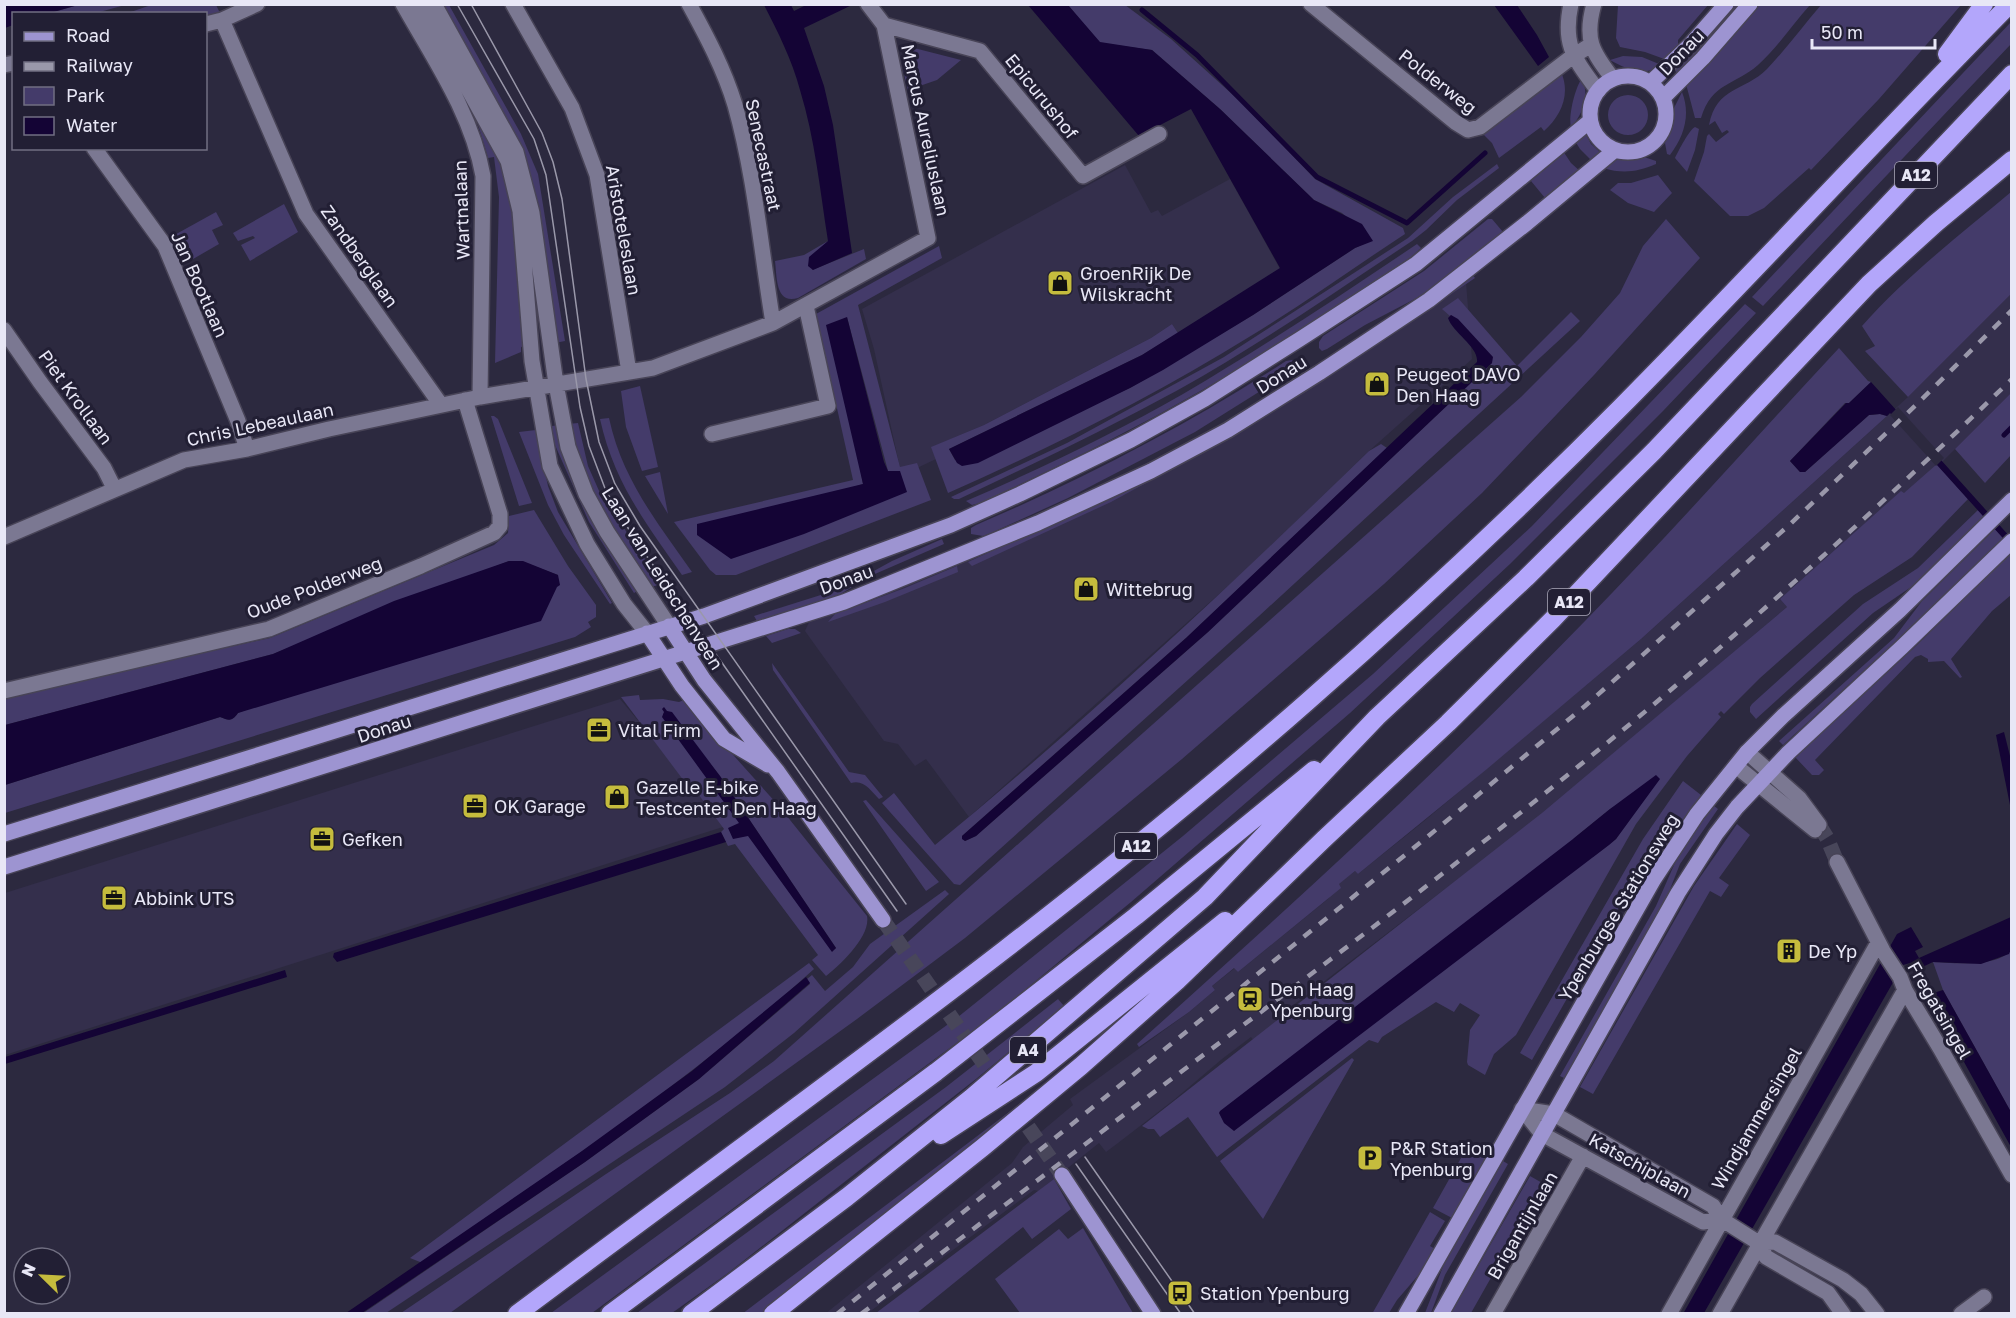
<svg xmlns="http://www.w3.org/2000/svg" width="2016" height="1318" viewBox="0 0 2016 1318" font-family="'Golos Text',sans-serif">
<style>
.built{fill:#342f4c}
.green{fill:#443b6a;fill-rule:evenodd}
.water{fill:#140435}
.pier{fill:#2c293f}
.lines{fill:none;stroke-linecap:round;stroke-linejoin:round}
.stream{stroke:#140435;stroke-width:5}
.minor-tunnel{stroke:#48465a;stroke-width:15;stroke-dasharray:15 8;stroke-linecap:butt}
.major-tunnel{stroke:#48465a;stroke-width:15;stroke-dasharray:15 8;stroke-linecap:butt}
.minor-casing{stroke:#484457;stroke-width:18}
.major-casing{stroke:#484457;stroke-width:18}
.highway-casing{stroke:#484457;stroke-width:21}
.minor{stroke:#7b7892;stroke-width:15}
.major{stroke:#9d94d1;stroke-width:15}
.highway{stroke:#b3a6fb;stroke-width:18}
.tram{stroke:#9a98aa;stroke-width:1.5}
.rail{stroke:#9a98aa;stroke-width:4.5;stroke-dasharray:10 10;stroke-linecap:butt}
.labels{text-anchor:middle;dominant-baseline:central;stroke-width:6;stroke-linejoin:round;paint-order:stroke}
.shield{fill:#221f34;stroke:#adabbc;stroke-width:1.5}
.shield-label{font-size:16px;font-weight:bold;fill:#e8e7f6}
.street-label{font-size:18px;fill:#e8e7f6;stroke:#221f34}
.poi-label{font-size:18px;fill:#e8e7f6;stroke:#221f34;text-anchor:start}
</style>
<rect width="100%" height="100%" fill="#2c293f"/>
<!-- built -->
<path class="built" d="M1125,165L1151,213L1158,210L1162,216L1230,179L1280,269L1178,333L1172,324L1151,338L984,425L932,447L936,459L917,468H900L874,349L862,309Z
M1466,282L1472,359L1369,451L1256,561L969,817L926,759L915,766L898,744L884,741L805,631L810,620L1021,537L1376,344L1386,340Z
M2011,294V393L1938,466L1819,570L1780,599L1787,607L1539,817L1275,1019L1277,1023L1254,1041L1251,1037L1222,1059L1175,1099L1118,1143L1106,1152L1099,1143L1039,1191L1034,1190L868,1313L825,1314L1012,1163L1023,1147L1073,1105L1070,1099L1189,1012L1215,990L1212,986L1235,968L1238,972L1328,899L1338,884L1355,871L1358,874L1423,822L1641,639L1908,397Z
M620,699L726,826L5,1055V893Z"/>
<!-- green -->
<path class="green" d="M154,4L216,5L220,13L206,17V14H125Z
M78,5V4L125,5L96,13H50Z
M440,5H449L521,134L538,174L565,341L555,343L529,171L511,128Z
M1068,5H1125L1171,39L1243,104L1315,179L1403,228L1405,234C1353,268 1302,305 1249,337C1152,397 1052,447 948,493L931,447L984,425L1151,338L1172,324L1178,333L1142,355L949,449L955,460L1130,388L1253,315L1355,248L1372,240L1342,213L1314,200L1220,109L1152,50L1100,43Z
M1618,5H1708L1678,40V47L1667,60L1645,52L1620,47L1616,38Z
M1733,5H1742L1678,74L1673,68Z
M1758,5H1810C1793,24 1777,48 1758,65C1734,86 1712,82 1701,118H1695L1686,84Z
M1821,5H1961L1879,99L1811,170L1809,168L1764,208L1748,216H1730L1694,181L1704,152L1707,136L1709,134L1716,142L1729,132L1727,130L1722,133L1715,121L1709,125C1717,86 1744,92 1767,69C1786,49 1803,26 1821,5Z
M2011,22V44L1763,306L1752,297Z
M911,47L914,48L961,60L937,80L908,90C905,75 896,57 911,47Z
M1623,56L1642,57L1659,64L1660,67C1642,76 1626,69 1610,60Z
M1561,72C1571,94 1561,116 1544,131L1541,127L1499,158L1492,143L1482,133Z
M1582,78C1590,98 1583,112 1571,128C1568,116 1575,88 1582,78Z
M1682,92C1691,115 1684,136 1670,155L1667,154L1665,143L1671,125L1674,108Z
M1608 115a20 20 0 1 1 40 0a20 20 0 1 1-40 0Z
M481,119L504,164L514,211L525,346L521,347V352L495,363L499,197L494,157L488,158L477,121Z
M1695,127L1699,129L1695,150L1687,172L1675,158C1679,150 1689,130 1695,127Z
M1585,133L1591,144L1602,154L1593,162L1580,149L1575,141Z
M1563,151L1571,163L1581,172L1549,199L1545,198L1531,181L1532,177Z
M1644,157L1656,161V164C1637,172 1623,174 1603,168L1618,159Z
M1497,164L1499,168L1457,200L1426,230L1412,241C1335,292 1259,345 1178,390C1107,429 1033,464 959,499H954L951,497L1067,443L1224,357L1408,238L1453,197Z
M1658,175L1672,193L1654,212L1628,203L1610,190L1618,183H1631Z
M2011,192V294L1908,397L1865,351L1875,346L1862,326C1906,276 1960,235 2011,192Z
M284,204L298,232L250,261L241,245L255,238L253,236L238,241L233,233Z
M216,212L223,225L212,230L219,244L181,266L169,238Z
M1488,219H1492L1503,232L1501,236L1432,290L1365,325L1327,349L1322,351L1319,348V342L1323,336L1424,271Z
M1666,219L1700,258L1594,375L1482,493L1384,584L1182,759L965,938L857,1019L450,1313H401L606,1174L730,1093L774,1061L1521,397L1581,337L1620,293L1643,246Z
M828,241L812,270L864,249L866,259L798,298C775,305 777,276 775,261L804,255Z
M1417,244L1421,248L1411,257C1343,302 1275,348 1204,389C1131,431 1056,468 980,503L972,505L966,501C1040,469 1113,434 1183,394C1263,347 1340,296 1417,244Z
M939,246L942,258L858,305L900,467L917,463L931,500L736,575H716L710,570L674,522L853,480L816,314ZM847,317L888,471L731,558L850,488L863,484L860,468Z
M1471,273L1475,278L1334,373L1331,369Z
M1458,298L1517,366L1571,312L1580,321L1259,616L960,885L954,884L882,803L894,793L935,845C1086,721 1229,587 1369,451L1381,444L1387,448L1186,638L962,836L965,841L976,836L1208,632L1492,363L1451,315L1450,316L1442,309Z
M1745,304L1756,313L1663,411L1510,564L1350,713L1131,902L997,1013L592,1313H551L958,1017L1183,836L1373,674L1532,526Z
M1839,348L1868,381L1871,382L1849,403H1845L1790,461L1800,472H1805L1869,415L1880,414L1887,416L1641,639L1487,769L1358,874L1355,871L1339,884L1341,888L1238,972L1234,968L1212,986L1215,990L1189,1012L1139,1047L1137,1044C1290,907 1442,768 1585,621C1672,532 1754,439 1839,348Z
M1292,360L1295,362L1294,370L1195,432L1068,498L991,533L983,536L971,534V528L976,525C1083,479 1188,425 1286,361Z
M1306,385L1310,389L1238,433L1111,502L972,566L968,562L1096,503Z
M640,386L658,467L642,471L626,427L621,391Z
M2011,393V455L1985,483L1955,449Z
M491,416H494L498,419L532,503L519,506Z
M609,418C622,479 657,522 692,572L682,575C646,523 614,483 600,419Z
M578,423L588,466L600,493L662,584L651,587L592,496L568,424Z
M558,425L639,590L634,593L589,522L547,427Z
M536,430L548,486L558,512L612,603L610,604L564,535L548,505L519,432Z
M1937,464L1968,499L1912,557L1854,595L1760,678L1724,714L1721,711L1718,714L1721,717L1687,756L1636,824L1516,1035L1494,1054L1485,1075L1468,1065L1467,1062L1470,1030L1480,1015L1460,1003L1454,1012L1436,1002L1382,1037L1378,1043L1369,1040L1217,1157L1188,1117L1160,1137L1154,1129H1148L1142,1126L1542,813L1787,607L1780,599L1901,491L1904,493ZM1659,779L1616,839L1593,857L1573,839L1610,809Z
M660,472L668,514L645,476Z
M534,510L568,566L596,605V617L588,622L591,627L575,637L5,813V785L220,717C230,721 232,721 238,713L558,584V575L523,562L509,561L273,654L5,725L4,697L270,638L494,545L508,533L509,516Z
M1978,510L1984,517L1917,583L1873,613L1756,719L1750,712V707L1752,704L1863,604L1918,568Z
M1995,529L2003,538L1930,610L1783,745L1779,741L1894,638L1922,601Z
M942,539L944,544L868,577L839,595L757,621L754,616L843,588L892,561Z
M2011,553V595L1992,611L1951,659L1962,677L1960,678L1944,661L1928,662V659L1921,655L1915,657L1815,760L1824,770L1819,775H1812L1795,757L1918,644Z
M957,566L958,572L885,602L828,622L835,614L905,588Z
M788,629H795L801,633L772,643L766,636Z
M772,663L849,772L865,775L883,797L879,799C871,791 864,779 851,783L773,670Z
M639,695L640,700L663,699L679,702L684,700L778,805L867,916C871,936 840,965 826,976L812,960L818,955L735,844L728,846L721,832L724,829L693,787L690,789L621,697ZM667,711L720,776L836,948L832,951L663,717V714Z
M1683,781L1701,795L1661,852L1631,886L1532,1060L1520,1053L1643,839Z
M866,800L939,882L926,891L863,801Z
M1713,805L1718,809L1680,864L1663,907L1566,1079L1560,1076L1656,906L1678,856Z
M1737,824L1750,835L1719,878L1729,885L1721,897L1710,891L1593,1094L1580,1087L1694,886Z
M945,890L949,894L794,1033L725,1087L386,1313L362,1314L585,1162L699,1079L810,984L807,979L812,975L825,991L853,967L870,944Z
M2011,949V1112L1943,990L1933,962C1952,963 2000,968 2011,949Z
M809,963L814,969C694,1078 556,1169 424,1262H420L410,1258Z
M1058,999L1064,1006L976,1079L728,1273L672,1313H637L946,1087Z
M1352,1058L1354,1060L1263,1219L1220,1161Z
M1013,1109L1017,1112L763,1313L742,1314Z
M1470,1142L1489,1153L1452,1218L1433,1208Z
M1503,1161L1508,1164L1445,1275L1431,1313H1425L1444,1264Z
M1530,1176L1544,1184L1471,1313H1451Z
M1054,1179L1071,1209L1032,1239L1023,1227L917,1313H876Z
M1430,1212L1445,1221L1430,1246L1435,1249L1421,1272L1397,1300L1389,1313L1372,1314Z
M1083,1228L1133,1313H1020L995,1279L1059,1229L1068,1239Z"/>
<!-- water -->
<path class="water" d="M7,4L78,5L50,13L14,14L13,25L5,28L4,5Z
M764,5H791L794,11L806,5H852L804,28L824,86L833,125L852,253L813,270L808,266L809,257L828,241C820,190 815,139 800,90C792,60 778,32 764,5Z
M1028,5H1068L1100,42L1152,50L1220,109L1314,200L1362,224L1373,241L1355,248L1253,315L1163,370L1130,388L978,463L962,466L957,463L949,449L1142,355L1280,268L1191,109L1139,136Z
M1494,5H1517L1537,35L1549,57L1538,66Z
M1451,315L1458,319L1493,357L1492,363L1208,632L976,836L965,841L962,839V836L1186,638L1477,362C1479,347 1453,333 1448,318Z
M847,317L884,462L888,471H900L907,492L804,534L731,559L697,535V524L863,484L826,325Z
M1871,382L2011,538V547L1890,413L1887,416L1880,414L1869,415L1805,472H1800L1790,461L1846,403H1849Z
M509,561H523L558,575L560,585L557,587L541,621L238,713C232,721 230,721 220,717L5,785V725L273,654L394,601Z
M664,707L667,711L672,712L720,776L836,948L832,952L748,836L733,839L728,828L739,823L662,717L664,712L662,709Z
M2004,732L2011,760V810L1996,735Z
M1656,775L1660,779L1616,839L1609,845L1234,1131L1224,1123L1219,1113L1220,1111L1573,839L1610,809Z
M721,832L726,842L337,962L333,957L334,953Z
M2011,917V949L2009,954L1981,964L1933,962L1914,971L1910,963L1903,965L1704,1313L1683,1314L1897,934L1911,927L1923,947L1915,951L1919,958Z
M285,970L287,977L5,1064V1057Z
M806,977L810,983L699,1079L585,1162L362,1313H346L582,1151L692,1071Z
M1943,990L2011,1112V1147L1927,995Z"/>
<!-- pier -->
<path class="pier" d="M1898,407L1944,458L1936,466L1890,415Z"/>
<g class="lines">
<!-- stream -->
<path class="stream" d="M1142,10L1197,55L1317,177L1407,223L1485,153
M2004,435L2012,427"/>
<!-- minor-tunnel -->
<path class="minor-tunnel" d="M1819,825L1827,838L1837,862"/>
<!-- major-tunnel -->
<path class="major-tunnel" d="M883,920L1062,1175"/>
<!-- minor casing -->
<g class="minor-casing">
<path id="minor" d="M403,4C434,59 472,114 483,176L480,397
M419,4L450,56L508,161L520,211L532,361L550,466L587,544L624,604L647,633
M434,4L516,152L532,213L556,384L568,447L586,494L607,532L669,626
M513,4L572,108L597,175L629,372
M689,4C707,37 724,69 735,105C755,176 761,250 773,323
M1311,4L1455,122L1468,130L1480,127L1573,56L1591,45
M1571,4C1562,46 1575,59 1598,91
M1594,4C1584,39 1592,52 1613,79
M222,20L306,214L441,405
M206,24L222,20L257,4
M884,25L980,51L1083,176L1159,134
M4,65L14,63
M94,148L165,246L238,421L247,449
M4,330L40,382L104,468L114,488
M712,434L828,406L806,306
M4,537L184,460L247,449L329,429L480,397L653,368L773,323L928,238L884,25L868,4
M4,691L269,629L421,566L494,533L500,526V514L465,400
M1747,752L1799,798L1819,825
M1736,766L1815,830
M1837,862L1883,951L1900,977L1905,990L1940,1048L2012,1175
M1522,1109L1554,1114L1713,1206L1721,1219L1759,1243L1766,1257L1828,1293L1843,1314
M1522,1109L1542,1134L1703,1222L1721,1219
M1759,1243L1775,1242L1843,1280L1861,1294L1877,1314
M1493,1314L1583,1156
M1669,1314L1878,943
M1720,1314L1905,990
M1961,1314L1984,1297"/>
</g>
<!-- major casing -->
<g class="major-casing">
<path id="major" d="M1590 114a38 38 0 1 1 76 0a38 38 0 1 1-76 0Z
M1650,83L1691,44L1726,4
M1663,98L1703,58L1750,4
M669,626L704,680L778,772L883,920
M647,633L682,686L724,739L768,765
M4,834L704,616L951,525L1020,494L1131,440L1205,399L1300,339L1416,264L1590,121
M4,867L844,602L1038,523L1151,471L1228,430L1319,373L1429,300L1527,223L1615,150
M1062,1175L1153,1314
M1406,1314L1654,879L1697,814L1747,752L1783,716L1900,610L2012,500
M1441,1314L1678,893L1716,834L1737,807L1788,753L1902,647L2012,541"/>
</g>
<!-- highway casing -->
<g class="highway-casing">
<path id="highway" d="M1947,54L1984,4
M941,1135L1036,1073L1225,921
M517,1314C784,1114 1057,922 1307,702C1415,607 1520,509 1621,407C1752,275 1878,137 2010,4
M610,1314L936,1072L1136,916L1314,770
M691,1314L847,1197L971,1098L1205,897L1377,717L1526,578L1654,451L2012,74
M773,1314L982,1148L1081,1066L1177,981L1324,839L1448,723L1553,619L1869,284L1936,223L2012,160"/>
</g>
<!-- minor -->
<use href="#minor" class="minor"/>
<!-- major -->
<use href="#major" class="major"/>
<!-- highway -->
<use href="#highway" class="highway"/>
<!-- tram -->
<path class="tram" d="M457,4L534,139L546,175L580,407L589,446L606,491L634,538L897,911
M471,4L542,133L553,162L562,199L586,379L599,442L615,484L640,526L906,904
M1085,1157L1195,1314
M1076,1164L1181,1314"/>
<!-- rail -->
<path class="rail" d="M837,1314L1426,838L1585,706L1787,527L1916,405L2012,310
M861,1314C984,1221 1106,1128 1230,1035C1373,928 1515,820 1653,705C1776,601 1896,491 2012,379"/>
</g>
<!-- icons -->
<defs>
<g id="shop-square" transform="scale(1.35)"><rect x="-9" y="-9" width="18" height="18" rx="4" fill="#c5bc3d" stroke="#221f34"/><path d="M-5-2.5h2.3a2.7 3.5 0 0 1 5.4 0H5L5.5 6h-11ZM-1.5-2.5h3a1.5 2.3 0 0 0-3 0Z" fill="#111"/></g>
<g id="office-square" transform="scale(1.35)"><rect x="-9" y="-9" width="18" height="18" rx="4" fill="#c5bc3d" stroke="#221f34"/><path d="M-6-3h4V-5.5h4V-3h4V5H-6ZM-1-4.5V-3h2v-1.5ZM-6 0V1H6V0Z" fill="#111"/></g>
<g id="building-square" transform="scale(1.35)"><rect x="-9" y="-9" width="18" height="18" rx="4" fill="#c5bc3d" stroke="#221f34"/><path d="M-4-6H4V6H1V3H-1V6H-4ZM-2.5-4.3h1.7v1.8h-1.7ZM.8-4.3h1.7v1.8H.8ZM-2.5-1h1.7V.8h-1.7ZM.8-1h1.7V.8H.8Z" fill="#111"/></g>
<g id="station-square" transform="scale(1.35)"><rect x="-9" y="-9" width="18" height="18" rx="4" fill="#c5bc3d" stroke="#221f34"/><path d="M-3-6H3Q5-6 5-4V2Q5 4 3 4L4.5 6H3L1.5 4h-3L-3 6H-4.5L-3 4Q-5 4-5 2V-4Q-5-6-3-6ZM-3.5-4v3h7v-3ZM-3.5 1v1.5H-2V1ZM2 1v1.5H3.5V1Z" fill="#111"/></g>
<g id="parking-square" transform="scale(1.35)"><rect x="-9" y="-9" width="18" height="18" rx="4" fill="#c5bc3d" stroke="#221f34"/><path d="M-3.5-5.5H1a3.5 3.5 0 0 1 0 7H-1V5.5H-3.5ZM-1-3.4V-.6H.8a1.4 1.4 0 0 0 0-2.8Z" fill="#111"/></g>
<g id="bus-square" transform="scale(1.35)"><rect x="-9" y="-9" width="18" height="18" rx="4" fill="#c5bc3d" stroke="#221f34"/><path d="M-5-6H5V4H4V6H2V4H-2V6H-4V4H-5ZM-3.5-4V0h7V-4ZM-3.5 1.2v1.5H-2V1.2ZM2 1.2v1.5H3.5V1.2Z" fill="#111"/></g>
</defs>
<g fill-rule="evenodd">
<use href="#shop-square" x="1060" y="283"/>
<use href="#shop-square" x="1377" y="384"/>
<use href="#shop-square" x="1086" y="589"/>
<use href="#office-square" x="599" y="730"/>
<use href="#shop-square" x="617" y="797"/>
<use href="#office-square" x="475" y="806"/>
<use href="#office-square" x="322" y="839"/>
<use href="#office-square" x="114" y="898"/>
<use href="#building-square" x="1789" y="951"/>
<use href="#station-square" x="1250" y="999"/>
<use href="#parking-square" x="1370" y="1158"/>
<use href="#bus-square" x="1180" y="1293"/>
</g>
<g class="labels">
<!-- shield labels -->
<g class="shield">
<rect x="1895" y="162" width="42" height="26" rx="4.5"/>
<rect x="1548" y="589" width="42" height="26" rx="4.5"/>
<rect x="1115" y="833" width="42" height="26" rx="4.5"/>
<rect x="1010" y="1037" width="36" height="26" rx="4.5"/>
</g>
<g class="shield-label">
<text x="1916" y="175">A12</text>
<text x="1569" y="602">A12</text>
<text x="1136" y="846">A12</text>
<text x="1028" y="1050">A4</text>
</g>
<!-- street labels -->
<g class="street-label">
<text transform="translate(1681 52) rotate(-46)">Donau</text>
<text transform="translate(1438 81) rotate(38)">Polderweg</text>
<text transform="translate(1042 96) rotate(51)">Epicurushof</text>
<text transform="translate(926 130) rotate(78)">Marcus Aureliuslaan</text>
<text transform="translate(764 155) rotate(78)">Senecastraat</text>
<text transform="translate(461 210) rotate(-92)">Wartnalaan</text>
<text transform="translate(624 230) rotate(80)">Aristoteleslaan</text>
<text transform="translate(360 256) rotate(55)">Zandberglaan</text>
<text transform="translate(200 284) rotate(66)">Jan Bootlaan</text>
<text transform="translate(1281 374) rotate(-32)">Donau</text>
<text transform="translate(76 397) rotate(54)">Piet Krollaan</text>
<text transform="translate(260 424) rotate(-12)">Chris Lebeaulaan</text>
<text transform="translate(663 578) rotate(58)">Laan van Leidschenveen</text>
<text transform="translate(846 579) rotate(-20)">Donau</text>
<text transform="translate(314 587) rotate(-21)">Oude Polderweg</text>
<text transform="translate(384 728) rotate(-18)">Donau</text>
<text transform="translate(1618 907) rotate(-59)">Ypenburgse Stationsweg</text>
<text transform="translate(1940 1010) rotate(60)">Fregatsingel</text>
<text transform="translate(1756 1118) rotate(-60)">Windjammersingel</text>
<text transform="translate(1640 1165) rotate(29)">Katschiplaan</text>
<text transform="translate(1522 1225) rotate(-60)">Brigantijnlaan</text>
</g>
<!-- poi labels -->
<g class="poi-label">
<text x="1080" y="273">GroenRijk De<tspan x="1080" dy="21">Wilskracht</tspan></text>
<text x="1396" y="374">Peugeot DAVO<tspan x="1396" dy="21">Den Haag</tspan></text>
<text x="1106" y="589">Wittebrug</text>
<text x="618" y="730">Vital Firm</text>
<text x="636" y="787">Gazelle E-bike<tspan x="636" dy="21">Testcenter Den Haag</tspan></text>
<text x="494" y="806">OK Garage</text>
<text x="342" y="839">Gefken</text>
<text x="134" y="898">Abbink UTS</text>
<text x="1808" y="951">De Yp</text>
<text x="1270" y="989">Den Haag<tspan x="1270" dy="21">Ypenburg</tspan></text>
<text x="1390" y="1148">P&amp;R Station<tspan x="1390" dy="21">Ypenburg</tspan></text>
<text x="1200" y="1293">Station Ypenburg</text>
</g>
</g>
<!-- border -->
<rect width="2016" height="1318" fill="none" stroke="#e8e7f6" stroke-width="12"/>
<!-- legend -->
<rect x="12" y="12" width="195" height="138" fill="#221f34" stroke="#716f82" stroke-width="1.5"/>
<rect x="24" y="32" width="30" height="9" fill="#9d94d1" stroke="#716f82" stroke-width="1.5"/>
<text x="66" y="42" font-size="18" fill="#e8e7f6">Road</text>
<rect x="24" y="62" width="30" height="9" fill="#9a98aa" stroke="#716f82" stroke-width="1.5"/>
<text x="66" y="72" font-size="18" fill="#e8e7f6">Railway</text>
<rect x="24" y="87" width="30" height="18" fill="#443b6a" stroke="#716f82" stroke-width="1.5"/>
<text x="66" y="102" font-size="18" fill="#e8e7f6">Park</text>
<rect x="24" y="117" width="30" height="18" fill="#140435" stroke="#716f82" stroke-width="1.5"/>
<text x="66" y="132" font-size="18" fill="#e8e7f6">Water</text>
<!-- north arrow -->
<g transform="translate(42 1276) rotate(294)"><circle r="28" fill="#221f34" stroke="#716f82" stroke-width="1.5"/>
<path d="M0-4.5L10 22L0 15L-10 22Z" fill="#c5bc3d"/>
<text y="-9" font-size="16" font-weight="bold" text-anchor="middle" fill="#e8e7f6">N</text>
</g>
<!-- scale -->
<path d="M1812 39v9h123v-9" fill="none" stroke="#e8e7f6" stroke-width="3"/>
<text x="1821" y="39" font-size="18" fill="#e8e7f6" stroke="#221f34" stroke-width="4.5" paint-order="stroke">50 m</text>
</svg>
